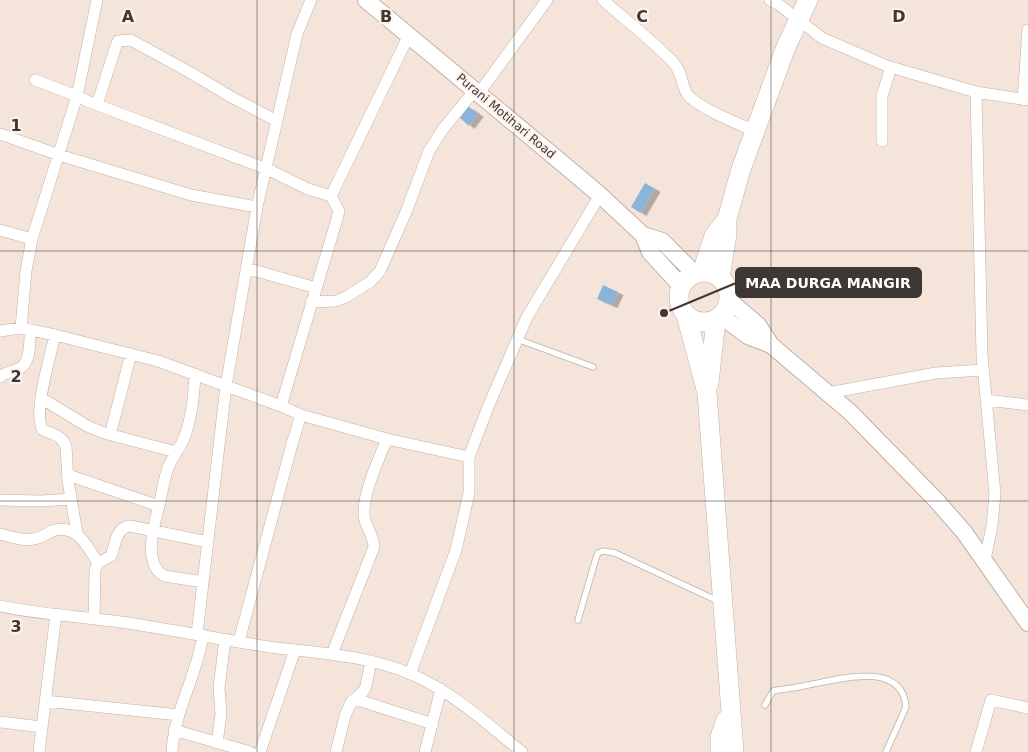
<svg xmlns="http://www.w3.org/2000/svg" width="1028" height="752" viewBox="0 0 1028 752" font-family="'DejaVu Sans',sans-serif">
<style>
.building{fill:#8ab4d8;filter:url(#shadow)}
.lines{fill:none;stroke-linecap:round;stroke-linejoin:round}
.lane-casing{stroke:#c0b0a7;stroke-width:7}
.street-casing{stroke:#c0b0a7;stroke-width:12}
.secondary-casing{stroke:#c0b0a7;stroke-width:18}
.primary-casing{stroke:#c0b0a7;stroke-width:20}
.lane{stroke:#fff;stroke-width:5.5}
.street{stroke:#fff;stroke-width:11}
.secondary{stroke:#fff;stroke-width:16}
.primary{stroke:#fff;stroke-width:19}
.grid{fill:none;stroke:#3e3834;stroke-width:1;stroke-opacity:0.55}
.labels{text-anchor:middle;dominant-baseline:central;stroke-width:4.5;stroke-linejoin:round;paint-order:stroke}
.street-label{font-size:12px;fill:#3e3834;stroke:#fdf2ec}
.grid-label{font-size:16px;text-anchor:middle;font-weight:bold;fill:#3e3834;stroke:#fdf2ec;stroke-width:4.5;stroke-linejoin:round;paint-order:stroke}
.leader{fill:none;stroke:#3e3834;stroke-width:2}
.callout-dot{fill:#3e3834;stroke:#fdf2ec;stroke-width:2}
.callout{fill:#3e3834;stroke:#3e3834;stroke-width:2}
.callout-label{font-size:14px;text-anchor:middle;font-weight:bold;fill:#fff}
</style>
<defs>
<filter id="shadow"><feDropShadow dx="5.5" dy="3" stdDeviation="0" flood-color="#0004"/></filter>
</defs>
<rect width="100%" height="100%" fill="#f5e4da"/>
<!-- building -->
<path class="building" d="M468,106L478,114L469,126L459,117Z
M645,183L655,189L641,213L631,207Z
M603,285L618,292L612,305L597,299Z"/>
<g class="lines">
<!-- lane casing -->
<g class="lane-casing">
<path id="lane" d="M517,339L593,367
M578,620L596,558L598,553L603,551L615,553L718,601
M765,705L773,691C784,689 796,688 808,685C837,680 902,659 906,707L886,752"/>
</g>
<!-- street casing -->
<g class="street-casing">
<path id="street" d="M603,0C626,20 650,39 672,61C684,74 680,84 688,95C697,107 740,125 756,131
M770,0L778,4L822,38L887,66L976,92L1028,100
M35,80L77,96L87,101L267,169L308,189L331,196L339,211L337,219L281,406
M976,92L982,355L995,494L992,526L985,560
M479,93L547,0
M1023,100L1028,30
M97,105L116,46L118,41L131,40L191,73L233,98L277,121
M0,134L59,155L191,195L257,207
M882,141V96L891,67
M331,196L409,35
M0,230L32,239
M246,268L316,288
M311,302L336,301L346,297L370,282L380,271L406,212L429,151L443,129L475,90
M21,328L26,271L32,239L77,96L97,0
M0,331L21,328L55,335L158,361L281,406L301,415L387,439L469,457
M55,335C51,354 32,415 43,430C53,434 62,436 66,446L68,481L77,533
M195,374C194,395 192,419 184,438C180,449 172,457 168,468C164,479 162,491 160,502C155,521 141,565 165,576L203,582
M0,377C6,372 11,372 18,369C31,365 30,341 30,330
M828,393L936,373L983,370
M41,398L87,426L104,433L176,452
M986,400L1028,405
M110,435L131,354
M68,475L159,506
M0,500L41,501L71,499
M0,534C11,537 23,541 34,539C41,538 46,534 52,531C77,523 87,546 98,563
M0,606C37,614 75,616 113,621C165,628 217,639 270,647C317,653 366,655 411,674C453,692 487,724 522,752
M94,619L95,570L98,563L111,556C116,544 115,528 130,526L208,542
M197,634L226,386L257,207L297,34L311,0
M239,641L292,444L301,415
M332,654L374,547C373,532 364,526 364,514C363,493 379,458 387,439
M410,674L456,550L469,493V457L488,407L527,317L600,195
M355,699L433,724
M45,701L179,715
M0,722L42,727
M174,730L250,752
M217,743L221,714L219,688L225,639
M39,752L56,614
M172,752C174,711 197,676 203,635
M260,752L295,650
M336,752L345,716L351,702L363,692L366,686L371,661
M425,752L441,689
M976,752L991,700L1028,708"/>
</g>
<!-- secondary casing -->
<g class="secondary-casing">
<path id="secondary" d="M366,0L550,153L600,195L643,235L662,241L695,274
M643,235L650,252L681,286
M729,300L758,325L771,345L850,412L936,500L964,532L1028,623
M721,316L748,336L771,345"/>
</g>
<!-- primary casing -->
<g class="primary-casing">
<path id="primary" d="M679 297a25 25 0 1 1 50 0a25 25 0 1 1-50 0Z
M702,272L714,236L727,219
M720,277L727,234V219L741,169L786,47L808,0
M686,315L707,393L734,752
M709,383L716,320
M720,752V737L726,720"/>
</g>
<!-- lane -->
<use href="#lane" class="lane"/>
<!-- street -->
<use href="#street" class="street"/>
<!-- secondary -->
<use href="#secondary" class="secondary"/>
<!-- primary -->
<use href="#primary" class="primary"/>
</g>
<!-- grid -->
<path class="grid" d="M257,0V752M514,0V752M771,0V752M0,251H1028M0,501H1028"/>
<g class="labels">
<!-- street labels -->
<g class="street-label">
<text transform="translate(506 116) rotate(40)">Purani Motihari Road</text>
</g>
</g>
<g class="grid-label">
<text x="128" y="22">A</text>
<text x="386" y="22">B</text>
<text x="642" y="22">C</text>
<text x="899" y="22">D</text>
<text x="16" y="131">1</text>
<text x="16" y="382">2</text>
<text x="16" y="632">3</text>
</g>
<!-- callouts -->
<path class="leader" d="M664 313L736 283"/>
<circle class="callout-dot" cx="664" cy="313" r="5"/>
<rect class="callout" x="736" y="268" width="185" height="29" rx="5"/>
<g class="callout-label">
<text x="828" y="288">MAA DURGA MANGIR</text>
</g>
</svg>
